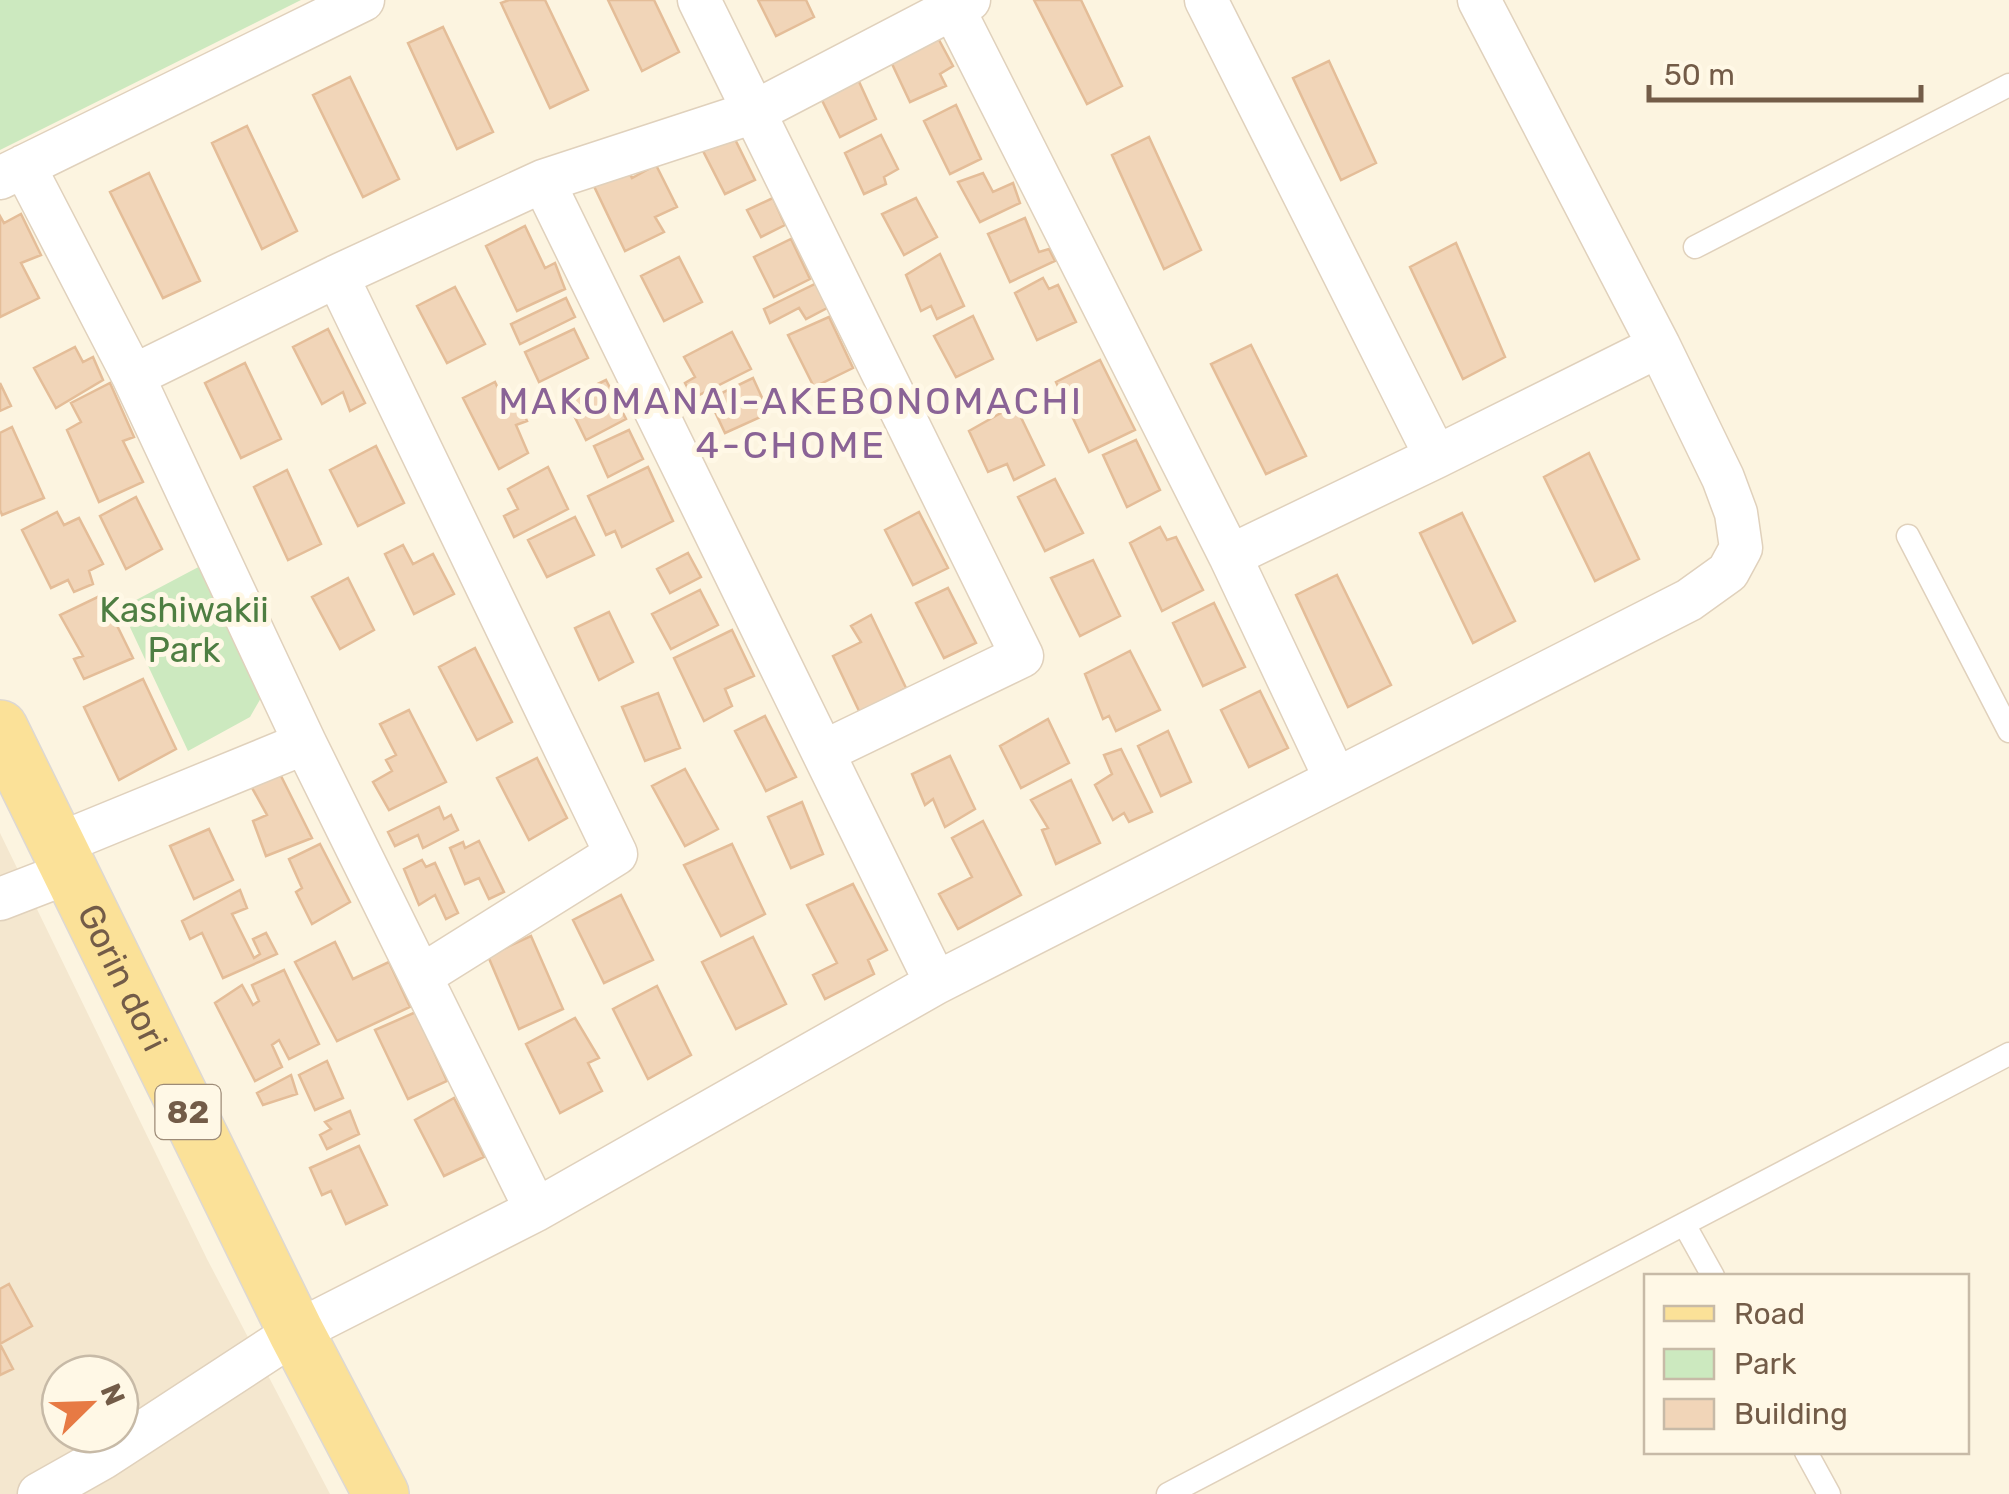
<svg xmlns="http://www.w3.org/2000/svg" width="2009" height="1494" viewBox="0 0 2009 1494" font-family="Rubik,sans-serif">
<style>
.residential{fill:#f4e7cf;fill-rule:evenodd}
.green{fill:#cce9bf}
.building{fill:#f1d5b8;stroke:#e4bd98;stroke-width:2.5}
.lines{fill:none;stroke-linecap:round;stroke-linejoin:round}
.lane-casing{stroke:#e0d1bc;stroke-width:25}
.street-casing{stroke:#e0d1bc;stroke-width:45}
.primary-casing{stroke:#ddd8d3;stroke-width:58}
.lane{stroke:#fff;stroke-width:22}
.street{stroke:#fff;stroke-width:42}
.primary{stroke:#fbe198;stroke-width:55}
.labels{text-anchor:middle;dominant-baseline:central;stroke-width:10;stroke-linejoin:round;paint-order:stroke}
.shield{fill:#fff8e6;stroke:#9d8b77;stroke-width:2.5}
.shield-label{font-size:32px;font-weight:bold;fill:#735c48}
.park-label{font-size:35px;fill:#4e7e42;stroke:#fff8e6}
.street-label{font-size:35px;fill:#735c48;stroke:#fff8e6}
.neighbourhood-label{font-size:38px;letter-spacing:2.5px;fill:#8a6396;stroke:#fff8e6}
</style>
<rect width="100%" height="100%" fill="#fcf4e0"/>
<!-- residential -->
<path class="residential" d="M0,833L207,1259L330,1494H0ZM60,1374H120V1434H60Z"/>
<!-- green -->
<path class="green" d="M0,0H301L0,150Z
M206,563L265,691L250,717L188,751L121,608Z"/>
<!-- building -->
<path class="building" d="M509,0H545L588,90L550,108L501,3Z
M608,0H654L679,52L642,71Z
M758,0H806L814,17L776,36Z
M1034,0H1081L1122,86L1087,104Z
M931,25L953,66L940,74L946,86L910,102L885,49Z
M443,27L493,132L457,149L408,43Z
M1329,61L1376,163L1341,180L1293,78Z
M856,75L876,119L840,137L818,92Z
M350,77L399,179L363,197L313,95Z
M956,105L981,159L950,174L924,121Z
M247,126L297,231L262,249L212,143Z
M729,127L755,180L725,194L698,141Z
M881,135L898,169L884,177L886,184L864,194L845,153Z
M1149,137L1201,250L1164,269L1112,155Z
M656,165L677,207L655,217L664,232L625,251L592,182L626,167L632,178Z
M149,173L200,281L163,298L110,192Z
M983,173L993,192L1013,183L1020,203L980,222L958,182Z
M773,198L785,225L761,237L747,210Z
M916,198L937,237L904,255L882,214Z
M21,214L41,255L21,263L39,298L0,317V216L4,223Z
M1025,218L1039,252L1049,249L1055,261L1010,282L988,234Z
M525,226L545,268L555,263L565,289L517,311L486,246Z
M791,239L810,279L774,297L754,257Z
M1456,243L1505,357L1463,379L1410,267Z
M940,254L964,306L937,319L931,306L921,311L906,275Z
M679,257L702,302L664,321L641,276Z
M1043,278L1049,289L1058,285L1076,322L1037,340L1015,293Z
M819,282L831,306L806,319L799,308L770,323L764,309Z
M455,287L485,344L447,363L417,306Z
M566,298L575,317L520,344L511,324Z
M973,316L993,359L956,377L934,336Z
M829,317L853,368L814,387L788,335Z
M328,329L365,403L350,411L343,392L322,404L293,347Z
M574,329L588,358L539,382L525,352Z
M732,332L751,369L693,398L685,383L695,377L684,357Z
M1251,345L1306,456L1266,474L1211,364Z
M75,347L83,362L93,357L103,380L56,408L34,368Z
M1100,360L1135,430L1089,452L1056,382Z
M245,363L281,439L241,458L205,383Z
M753,378L769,413L725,433L709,399Z
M606,380L626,419L586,440L566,399Z
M495,382L507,407L518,401L527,421L516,425L528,453L499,469L463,398Z
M0,383L11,406L0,411Z
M110,383L134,437L123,441L143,482L99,502L67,430L81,422L71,403Z
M1015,405L1044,465L1014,480L1007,464L988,472L969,431Z
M12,427L44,498L2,515L0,510V433Z
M629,430L643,459L608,477L594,446Z
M1136,440L1160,490L1127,507L1103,455Z
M376,446L404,503L358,526L330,470Z
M1589,453L1639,559L1595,581L1544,477Z
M548,467L568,509L514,537L504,516L518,509L508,489Z
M648,467L673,521L622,547L615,531L606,535L588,496Z
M287,470L321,544L288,560L254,487Z
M1055,479L1083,533L1045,551L1018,497Z
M136,497L162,549L126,569L100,516Z
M57,512L64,525L79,518L103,564L89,571L93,584L74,592L68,580L51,588L22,530Z
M919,512L948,568L913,585L885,530Z
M1462,513L1515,621L1473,643L1420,533Z
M575,517L594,555L547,577L528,540Z
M1160,527L1167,540L1176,537L1203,590L1162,611L1130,543Z
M403,545L413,564L433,554L454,594L414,614L385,554Z
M688,553L701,577L670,593L657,569Z
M1093,560L1120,616L1080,636L1051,578Z
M1337,575L1391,685L1348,707L1296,595Z
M348,578L374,630L340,649L312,597Z
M948,588L976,643L944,658L916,603Z
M700,590L718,625L671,649L652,614Z
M102,595L133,658L84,679L74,659L83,656L60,615Z
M1214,603L1245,667L1203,686L1173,623Z
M609,612L633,662L599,680L575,628Z
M871,615L906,688L860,713L833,656L861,642L851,626Z
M732,630L754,676L725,689L732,706L704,721L674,658Z
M475,648L512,722L477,740L439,667Z
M1130,651L1160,710L1116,731L1109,716L1103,719L1085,674Z
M143,679L176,749L119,780L84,707Z
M1260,691L1288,748L1249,767L1221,710Z
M658,693L680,748L645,761L622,707Z
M409,710L446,782L389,810L373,782L392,771L386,760L396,755L380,724Z
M765,716L796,777L766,791L735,731Z
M1048,719L1069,763L1021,788L1000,746Z
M1168,731L1191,782L1161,796L1138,746Z
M1121,749L1152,812L1129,822L1124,813L1113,820L1095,785L1112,774L1104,755Z
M950,756L975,809L945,827L933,799L925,805L912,774Z
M537,758L567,818L529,840L497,778Z
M685,769L718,829L685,846L652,786Z
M279,772L312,838L266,856L253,821L267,815L251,786Z
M1071,780L1100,843L1056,864L1042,830L1048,828L1031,800Z
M802,802L823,854L791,868L768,817Z
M439,807L444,819L451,815L458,830L423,848L418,835L395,846L388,832Z
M983,821L1021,895L958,929L939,894L972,877L952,838Z
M209,829L233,880L194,899L170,846Z
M479,841L504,892L489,899L479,878L465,884L450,848L463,842L465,848Z
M320,844L350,902L312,924L296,892L302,888L289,859Z
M732,844L765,914L721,936L684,865Z
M422,860L426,867L435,863L458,913L446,919L435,895L419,905L404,869Z
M853,884L887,950L868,960L874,974L825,999L813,975L837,963L807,905Z
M240,890L247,908L232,914L254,958L260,954L253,939L266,933L277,954L223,978L202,933L190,939L182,921Z
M621,895L653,960L604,983L573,920Z
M531,936L563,1009L519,1029L488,956Z
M753,937L786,1004L736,1029L702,962Z
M335,942L353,979L389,962L410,1007L337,1041L295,962Z
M284,970L319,1044L289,1059L279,1040L272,1045L282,1067L255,1081L215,1003L242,985L253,1005L259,1001L252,985Z
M657,986L691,1055L648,1079L613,1009Z
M416,1012L447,1081L408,1099L375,1030Z
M575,1018L599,1058L588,1063L602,1091L560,1113L526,1044Z
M327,1061L343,1098L315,1110L299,1075Z
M291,1075L297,1094L263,1105L257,1093Z
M454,1098L484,1157L444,1176L415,1120Z
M350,1111L359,1134L327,1149L320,1135L331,1129L325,1122Z
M359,1146L387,1205L346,1224L331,1191L322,1195L310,1168Z
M9,1284L32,1326L0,1344L13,1369L0,1375V1289Z"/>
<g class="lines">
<!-- lane casing -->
<g class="lane-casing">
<path id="lane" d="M1695,247L2009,85
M1908,536L2009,731
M1684,1224L1713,1276
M1806,1452L1829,1494
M1168,1494L2009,1054"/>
</g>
<!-- street casing -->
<g class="street-casing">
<path id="street" d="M699,0L1022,656L823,752
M1206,0L1436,457
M953,8L1230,556L1335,778
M24,166L133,376L305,743L536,1210
M0,178L363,0
M543,181L936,983
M337,276L616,854L421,976
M133,376L337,276L543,181L754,112L969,0
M1230,556L1436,457L1659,346
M56,845L305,743
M0,899L70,872
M39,1494L103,1458L296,1332L536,1210L936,983L1689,600L1728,572L1741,548L1736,513L1723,478L1659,346L1479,0"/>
</g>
<!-- primary casing -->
<g class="primary-casing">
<g id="primary">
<path id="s1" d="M0,728L296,1332L381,1494"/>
</g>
</g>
<!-- lane -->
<use href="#lane" class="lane"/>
<!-- street -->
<use href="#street" class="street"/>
<!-- primary -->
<use href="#primary" class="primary"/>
</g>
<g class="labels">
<!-- shield labels -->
<rect class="shield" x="155.5" y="1085" width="65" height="54" rx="8"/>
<g class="shield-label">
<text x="188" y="1112">82</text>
</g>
<!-- park labels -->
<g class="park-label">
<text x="184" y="610">Kashiwakii<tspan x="184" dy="40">Park</tspan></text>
</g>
<!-- street labels -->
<g class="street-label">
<text stroke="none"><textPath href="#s1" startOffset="278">Gorin dori</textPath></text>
</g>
<!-- neighbourhood labels -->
<g class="neighbourhood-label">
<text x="791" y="401">MAKOMANAI-AKEBONOMACHI<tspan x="791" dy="44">4-CHOME</tspan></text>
</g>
</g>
<!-- legend -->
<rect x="1644" y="1274" width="325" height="180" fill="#fff8e6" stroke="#c7baa7" stroke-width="2.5"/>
<rect x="1664" y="1306" width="50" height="15" fill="#fbe198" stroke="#c7baa7" stroke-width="2.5"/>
<text x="1734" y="1324" font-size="30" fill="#735c48">Road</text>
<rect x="1664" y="1349" width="50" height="30" fill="#cce9bf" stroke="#c7baa7" stroke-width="2.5"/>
<text x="1734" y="1374" font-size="30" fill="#735c48">Park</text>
<rect x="1664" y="1399" width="50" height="30" fill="#f1d5b8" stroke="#c7baa7" stroke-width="2.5"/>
<text x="1734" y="1424" font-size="30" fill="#735c48">Building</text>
<!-- north arrow -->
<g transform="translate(90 1404) rotate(67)"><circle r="48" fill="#fff8e6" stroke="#c7baa7" stroke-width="2.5"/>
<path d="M0-8L18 38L0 25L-18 38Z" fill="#e77a44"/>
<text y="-15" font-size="28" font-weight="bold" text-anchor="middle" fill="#735c48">N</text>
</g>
<!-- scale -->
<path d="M1649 85v15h272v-15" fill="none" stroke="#735c48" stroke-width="5"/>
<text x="1664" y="85" font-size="30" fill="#735c48" stroke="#fff8e6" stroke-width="8" paint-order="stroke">50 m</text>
</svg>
